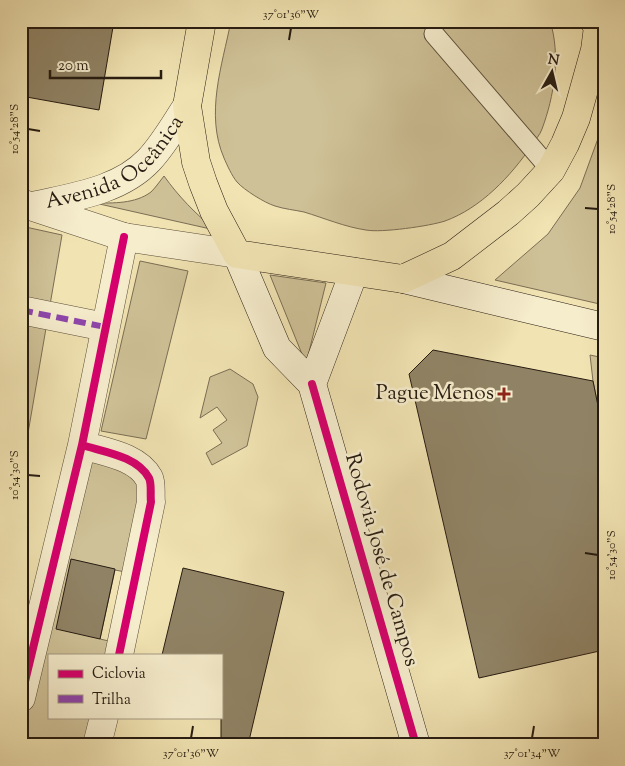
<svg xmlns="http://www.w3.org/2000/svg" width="625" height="766" viewBox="0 0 625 766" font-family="'Sorts Mill Goudy',serif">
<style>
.green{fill:#cfc197;stroke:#7b6e54}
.building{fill:#908365;stroke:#271c11}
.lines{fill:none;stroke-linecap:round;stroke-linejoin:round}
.service-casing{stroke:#5a4e39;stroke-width:21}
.pedestrian-casing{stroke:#5a4e39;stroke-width:29}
.minor-casing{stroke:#5a4e39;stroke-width:29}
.tertiary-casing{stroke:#5a4e39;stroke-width:29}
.secondary-casing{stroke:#271c11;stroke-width:29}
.primary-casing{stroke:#271c11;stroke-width:29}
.service{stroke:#f6edcd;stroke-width:19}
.pedestrian{stroke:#f6edcd;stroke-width:28}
.minor{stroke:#f6edcd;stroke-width:28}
.tertiary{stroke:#f6edcd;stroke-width:28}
.secondary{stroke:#f6edcd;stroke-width:28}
.primary{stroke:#f1e3b2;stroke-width:28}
.quiet{stroke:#8e44ad;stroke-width:6;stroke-dasharray:12 6;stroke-linecap:butt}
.cycleway-casing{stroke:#f6edcd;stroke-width:11}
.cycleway{stroke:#d6006c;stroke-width:8}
.ticks{fill:none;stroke:#271c11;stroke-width:2}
.poi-dot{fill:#8f2418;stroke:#f6edcd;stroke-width:2}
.labels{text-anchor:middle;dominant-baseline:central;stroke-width:5;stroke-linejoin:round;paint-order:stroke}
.street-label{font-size:21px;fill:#271c11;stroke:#f6edcd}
.poi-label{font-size:21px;fill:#271c11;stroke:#f6edcd;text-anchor:end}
.neatline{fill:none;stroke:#271c11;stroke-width:2}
.ticks-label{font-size:12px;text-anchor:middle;fill:#271c11}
</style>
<rect width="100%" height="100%" fill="#f1e3b2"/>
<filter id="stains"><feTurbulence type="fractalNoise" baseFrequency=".004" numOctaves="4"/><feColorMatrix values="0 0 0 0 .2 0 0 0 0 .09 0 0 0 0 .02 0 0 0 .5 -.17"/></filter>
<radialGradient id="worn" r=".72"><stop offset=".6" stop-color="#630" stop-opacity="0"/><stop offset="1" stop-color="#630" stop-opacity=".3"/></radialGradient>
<!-- green -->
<path class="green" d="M231,21H550C561,55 554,97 542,129C540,135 535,140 532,145C511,176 481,208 445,221C430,226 381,233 366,230C345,227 324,218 304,212C295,210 284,209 275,206C265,203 244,190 237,182C232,176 227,165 224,158C205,114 222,66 231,21Z
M604,122V305L495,280L548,234L580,188Z
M164,176C179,197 195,213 215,230L95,203C113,203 135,204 151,192C156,187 160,181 164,176Z
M21,226L62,235L21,474Z
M140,261L188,271L146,439L101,431Z
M270,275L326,283L306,364Z
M590,355L604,358V436L593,381Z
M230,369L253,384L258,397L247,446L212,465L206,453L222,443L213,430L227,420L217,407L200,418L210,377Z
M82,445L140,467L136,574L115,570L100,639L122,644L119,655H49V717H104L97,745H21V698Z"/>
<!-- building -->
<path class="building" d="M21,21H114L99,110L21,96Z
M433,350L593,381L604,436V650L479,678L409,374Z
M71,559L115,569L100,639L56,629Z
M183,568L284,592L248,745H221V655H162Z"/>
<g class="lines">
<!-- service casing -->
<g class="service-casing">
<path id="service" d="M434,34L551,170"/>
</g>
<!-- pedestrian casing -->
<g class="pedestrian-casing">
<path id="pedestrian" d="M21,310L105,327"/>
</g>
<!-- minor casing -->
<g class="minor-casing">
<path id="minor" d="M82,445C104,452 137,456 149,478C152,484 150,495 151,502L119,655
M21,698L82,445L124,237
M97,745L104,717"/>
</g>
<!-- tertiary casing -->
<g class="tertiary-casing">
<g id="tertiary">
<path d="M21,203L124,237L237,254"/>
<path id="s1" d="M33,206C72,197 120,191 149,160C164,144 175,124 187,106"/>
</g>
</g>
<!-- secondary casing -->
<g class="secondary-casing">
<path id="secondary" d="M237,254L277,348L312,384L416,745
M403,279L604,327
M312,384L354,272"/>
</g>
<!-- primary casing -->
<g class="primary-casing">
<path id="primary" d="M202,21L187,106L196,162L203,183L214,211L237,254L403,279L452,256L508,213L528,195L551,170L565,144L576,118L595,50L598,27L594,21"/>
</g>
<!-- service -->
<use href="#service" class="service"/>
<!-- pedestrian -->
<use href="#pedestrian" class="pedestrian"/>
<!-- minor -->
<use href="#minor" class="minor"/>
<!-- tertiary -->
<use href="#tertiary" class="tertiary"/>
<!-- secondary -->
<use href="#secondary" class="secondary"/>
<!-- primary -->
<use href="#primary" class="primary"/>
<!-- quiet -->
<path class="quiet" d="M21,310L105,327"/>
<!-- cycleway casing -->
<g class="cycleway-casing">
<path id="cycleway" d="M312,384L416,745
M82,445C104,452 137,456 149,478C152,484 150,495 151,502L119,655
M21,698L82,445L124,237"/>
</g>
<!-- cycleway -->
<use href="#cycleway" class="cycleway"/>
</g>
<!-- ticks -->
<path class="ticks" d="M289,40L291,28M28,129L40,131M585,208L598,209M28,475L40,476M585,553L598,555M191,738L193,726M532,738L534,726"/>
<!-- markers -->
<path class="poi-dot" d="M501.5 386.5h5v5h5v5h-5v5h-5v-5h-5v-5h5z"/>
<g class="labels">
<!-- street labels -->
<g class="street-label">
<text stroke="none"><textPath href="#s1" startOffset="96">Avenida Oceânica</textPath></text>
<text transform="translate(381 560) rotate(74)">Rodovia José de Campos</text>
</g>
<!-- poi labels -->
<g class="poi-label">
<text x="494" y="394">Pague Menos</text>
</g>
</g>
<!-- margin -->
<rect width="625" height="766" fill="none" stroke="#f1e3b2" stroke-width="55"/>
<!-- legend -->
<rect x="48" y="654" width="175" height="65" fill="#f6edcd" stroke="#a39982"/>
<rect x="58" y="670" width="25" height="8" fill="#d6006c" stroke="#a39982"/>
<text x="92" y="678" font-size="15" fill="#271c11">Ciclovia</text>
<rect x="58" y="695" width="25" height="8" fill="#8e44ad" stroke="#a39982"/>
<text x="92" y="704" font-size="15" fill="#271c11">Trilha</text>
<!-- north arrow -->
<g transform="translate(552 72) rotate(8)" stroke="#f6edcd" stroke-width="4" paint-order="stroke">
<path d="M0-4L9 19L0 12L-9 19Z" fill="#271c11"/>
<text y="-8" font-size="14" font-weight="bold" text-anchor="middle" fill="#271c11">N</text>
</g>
<!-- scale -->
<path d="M50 70v8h111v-8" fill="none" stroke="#271c11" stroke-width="2.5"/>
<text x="58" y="70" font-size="15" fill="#271c11" stroke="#f6edcd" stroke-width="4" paint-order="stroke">20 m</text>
<rect x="28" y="28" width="570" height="710" class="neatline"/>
<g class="ticks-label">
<text x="291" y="18">37°01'36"W</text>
<text transform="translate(14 129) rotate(-90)" y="4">10°54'28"S</text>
<text transform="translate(611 209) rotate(-90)" y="4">10°54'28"S</text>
<text transform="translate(14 475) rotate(-90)" y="4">10°54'30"S</text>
<text transform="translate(611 555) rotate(-90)" y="4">10°54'30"S</text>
<text x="191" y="757">37°01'36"W</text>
<text x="532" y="757">37°01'34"W</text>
</g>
<rect width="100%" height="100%" filter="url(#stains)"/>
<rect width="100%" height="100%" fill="url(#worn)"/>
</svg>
